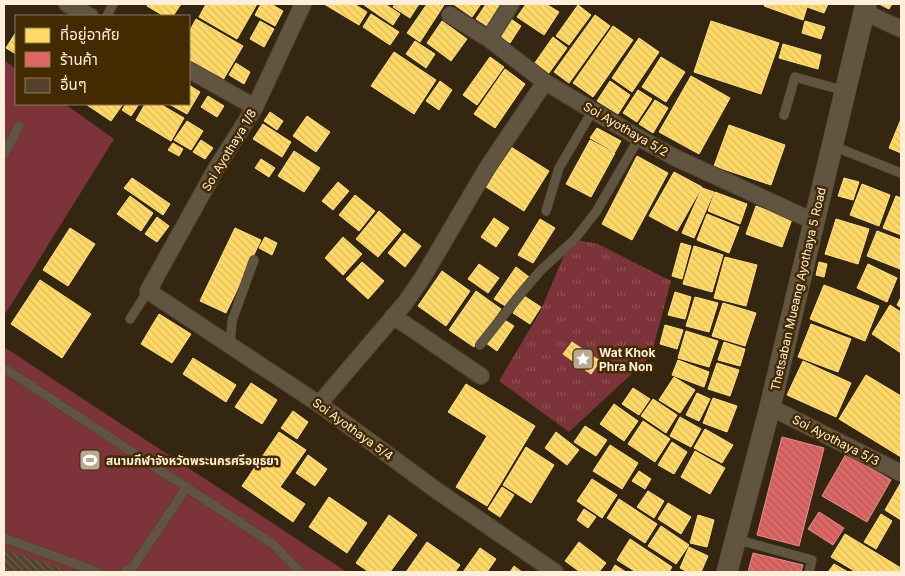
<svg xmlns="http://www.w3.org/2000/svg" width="905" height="576" viewBox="0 0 905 576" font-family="Inter,'Noto Sans Thai',sans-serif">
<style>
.grass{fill:url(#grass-tufts)}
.pitch{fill:#7c343a}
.homes{fill:url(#homes-back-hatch);stroke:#ffe089}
.shops{fill:url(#shops-back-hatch);stroke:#e98f89}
.building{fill:url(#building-back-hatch);stroke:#5e4b38}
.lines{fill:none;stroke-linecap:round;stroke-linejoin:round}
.service-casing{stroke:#4c4132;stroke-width:10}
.minor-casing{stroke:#4c4132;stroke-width:18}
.tertiary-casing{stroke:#4c4132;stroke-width:22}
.service{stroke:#615541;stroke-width:9}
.minor{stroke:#615541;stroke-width:16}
.tertiary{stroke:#615541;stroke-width:21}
.labels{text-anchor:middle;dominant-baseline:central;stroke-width:5;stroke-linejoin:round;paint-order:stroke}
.street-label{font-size:12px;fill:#ffefda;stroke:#432a01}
.poi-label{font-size:12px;font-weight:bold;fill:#ffefda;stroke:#432a01;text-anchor:start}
</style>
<defs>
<pattern id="grass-tufts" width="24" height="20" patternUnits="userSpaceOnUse" patternTransform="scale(1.25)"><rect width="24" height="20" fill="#7c343a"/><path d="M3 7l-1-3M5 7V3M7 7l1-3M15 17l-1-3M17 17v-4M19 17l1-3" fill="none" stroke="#905256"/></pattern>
<pattern id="homes-back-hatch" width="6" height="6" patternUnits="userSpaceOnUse" patternTransform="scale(1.25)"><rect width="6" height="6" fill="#ffd966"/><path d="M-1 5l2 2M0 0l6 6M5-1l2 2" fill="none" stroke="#dbbc5f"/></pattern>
<pattern id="shops-back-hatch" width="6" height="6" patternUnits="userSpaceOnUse" patternTransform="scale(1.25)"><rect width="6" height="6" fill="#e06666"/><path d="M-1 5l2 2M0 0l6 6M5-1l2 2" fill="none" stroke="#ac5c59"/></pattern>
<pattern id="building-back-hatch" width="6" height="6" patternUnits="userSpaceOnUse" patternTransform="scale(1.25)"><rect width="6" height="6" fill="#55422c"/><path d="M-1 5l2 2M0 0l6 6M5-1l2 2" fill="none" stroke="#6e5e4a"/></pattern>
</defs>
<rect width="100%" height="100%" fill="#342610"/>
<!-- grass -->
<path class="grass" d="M571,239L598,244L671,281L651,356L569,432L499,381L540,312Z"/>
<!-- pitch -->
<path class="pitch" d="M4,60L16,69V104H65L114,139L4,316Z
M4,347L347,572H4Z"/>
<!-- homes -->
<path class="homes" d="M148,4H181L173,16H164L147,6Z
M206,4H257L237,39L199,17Z
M261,4H271L283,11L275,26L255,15Z
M324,4H354L367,12L359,25Z
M365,4H385L400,14L393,25L364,5Z
M395,4H419L410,18L393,7Z
M427,4H442L444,5L420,42L407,33Z
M453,4H481L472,17Z
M486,4H502L487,26L476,19Z
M526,4H546L559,12L544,35L517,17Z
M765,4H828L824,13L807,7L803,20L764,6Z
M879,4H892L889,9Z
M578,5L591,15L569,45L556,36Z
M371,14L399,32L390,45L363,27Z
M595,15L610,26L569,83L554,72Z
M508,17L521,26L510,43L497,35Z
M196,19L243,46L223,80L189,61V32Z
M260,21L274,29L264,47L250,39Z
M442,21L467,39L451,61L427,43Z
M711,21L779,43L761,94L694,72Z
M805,21L825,27L821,39L802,33Z
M613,26L633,40L593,97L573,83Z
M16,32V54L6,48Z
M553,37L567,48L546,77L532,67Z
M639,38L659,52L632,92L612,78Z
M415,41L435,54L426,68L406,54Z
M783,44L821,55L818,69L779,58Z
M394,52L436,80L414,114L371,86Z
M490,57L504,67L477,105L463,95Z
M661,57L685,72L666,102L642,87Z
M236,63L250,72L244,84L229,75Z
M505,69L525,84L495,128L474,114Z
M691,76L730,98L699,154L659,132Z
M440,81L452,90L439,110L426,101Z
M610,81L630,95L618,114L597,101Z
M189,85L200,92L187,114L169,104H189Z
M638,90L652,99L637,122L623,113Z
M208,96L224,106L217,117L201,107Z
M655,100L668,108L653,133L639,124Z
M88,104H123L111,121L87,105Z
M126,104H139L131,116L122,110Z
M145,104H160L184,118L171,141L136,120Z
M270,112L283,121L277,130L264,121Z
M307,116L330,132L316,152L293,136Z
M901,119V153L889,148Z
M187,121L203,131L191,150L174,140Z
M263,124L291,142L282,157L253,139Z
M729,125L785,145L771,185L714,166Z
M597,128L621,141L615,152L590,138Z
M201,140L213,148L205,159L193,152Z
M590,140L615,153L591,197L566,184Z
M173,143L183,149L179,156L168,150Z
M511,147L549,171L524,211L486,187Z
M294,151L320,168L304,192L278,176Z
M637,156L668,173L632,240L602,224Z
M261,159L275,168L269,177L255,168Z
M674,172L702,187L677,231L649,216Z
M132,178L170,204L163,215L124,188Z
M844,178L859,182L853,200L838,196Z
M338,182L349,191L333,210L322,201Z
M862,184L890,195L879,226L850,215Z
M702,188L714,192L694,238L682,233Z
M715,192L747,204L740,224L708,211Z
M355,195L375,211L359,231L339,215Z
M130,196L153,213L141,231L117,214Z
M896,196L901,198V235L883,228Z
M756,206L792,219L782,247L746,234Z
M379,211L401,230L378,257L356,239Z
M707,214L739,227L729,253L697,240Z
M157,217L169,226L157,242L145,234Z
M494,218L509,228L496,247L481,237Z
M540,219L555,228L533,263L518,255Z
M836,219L869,229L858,264L825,254Z
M70,228L95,244L68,286L43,270Z
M235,228L261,240L226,313L200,301Z
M877,231L901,240L900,269L867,256Z
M404,233L421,246L405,267L388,253Z
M265,237L277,243L272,255L259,248Z
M343,237L362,254L343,275L325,258Z
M681,243L691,246L682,279L672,276Z
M694,246L723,255L712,292L683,284Z
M725,257L757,265L746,306L714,298Z
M362,262L384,281L368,299L346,279Z
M819,262L827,264L824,277L816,275Z
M479,264L499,278L488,293L468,279Z
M868,264L897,278L887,302L857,288Z
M516,267L529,277L507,307L494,299Z
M442,271L470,291L446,326L418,306Z
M40,280L91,314L62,358L11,324Z
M824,285L879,306L865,341L810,319Z
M476,291L501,309L474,347L449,330Z
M675,292L691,297L685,319L668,315Z
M524,296L541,307L530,324L513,313Z
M695,297L718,303L709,332L686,326Z
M901,297V308L897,305Z
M723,303L756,313L745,346L712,336Z
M890,305L901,312V353L872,334Z
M159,314L191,334L172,363L141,344Z
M503,319L514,326L497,351L486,343Z
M811,324L851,339L838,372L798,357Z
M665,325L683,330L677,349L660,344Z
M686,331L718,341L709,367L678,358Z
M572,342L600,361L591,374L563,354Z
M724,342L745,349L740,366L718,360Z
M193,358L236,385L226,402L183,374Z
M678,360L709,372L704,387L672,375Z
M803,361L851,383L836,417L787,395Z
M717,363L739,370L730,396L708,389Z
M866,375L901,396V457L839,419Z
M674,377L695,390L680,413L659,400Z
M251,383L277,400L262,424L235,407Z
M466,384L535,426L487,506L456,487L487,436L448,412Z
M633,388L650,399L639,415L622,404Z
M697,393L710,399L699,421L686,415Z
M713,398L737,406L727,432L703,423Z
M653,399L677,415L666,433L641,416Z
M614,404L638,421L624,441L600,424Z
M293,411L308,422L297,439L281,428Z
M680,417L701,429L691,447L670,436Z
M643,421L670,439L655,462L628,444Z
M585,426L607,440L596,456L574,442Z
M705,429L733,445L722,463L694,448Z
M279,432L306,450L280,487L305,504L293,522L242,486Z
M556,432L579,450L567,465L545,448Z
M672,442L687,452L674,474L658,465Z
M610,445L638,463L622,489L593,471Z
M526,447L554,465L531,503L503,485Z
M695,451L725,468L710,494L681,477Z
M308,455L327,469L315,486L296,473Z
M639,471L651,479L645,489L632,481Z
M592,479L617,495L602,518L577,501Z
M900,484L901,485V520L885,510Z
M502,487L514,495L500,517L488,509Z
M648,491L664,501L654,518L637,507Z
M329,497L367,523L347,553L309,527Z
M619,499L657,524L645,543L607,518Z
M668,503L691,517L681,534L658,519Z
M584,509L596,517L588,528L577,520Z
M881,514L892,521L876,549L864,542Z
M389,515L417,535L390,572H369L356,563Z
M698,515L714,520L707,547L690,543Z
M661,526L689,545L676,564L648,546Z
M845,534L901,568V572H856L831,557Z
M630,539L672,567L669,572H636L617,560Z
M427,542L460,565L455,572H406Z
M579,542L606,563L599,572H580L565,561Z
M689,547L708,556L701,572H688L680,568Z
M480,548L496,559L487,572H463Z
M834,564L848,572H828Z
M615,565L626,572H611Z
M514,566L522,572H510Z"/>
<!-- shops -->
<path class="shops" d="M782,437L824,448L799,546L757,535Z
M846,454L891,480L867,522L822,496Z
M819,512L844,528L833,545L808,529Z
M753,553L803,565L801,572H748Z"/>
<!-- building -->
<path class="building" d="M4,549L74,572H4Z"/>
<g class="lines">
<!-- service casing -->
<g class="service-casing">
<path id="service" d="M107,16L113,4
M784,115L795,77L845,91
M833,146L901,173
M4,154L19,126
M546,211L559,168L593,110
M130,319L148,291
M230,345L232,321L254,260
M480,345L523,291L541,270L574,240L596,212L639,138
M4,368L273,544L300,572
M4,538L98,572
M735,539L812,560L809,572
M125,572L133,567L187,487"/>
</g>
<!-- minor casing -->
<g class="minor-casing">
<path id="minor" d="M67,4L90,16
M303,4L255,107L217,167L148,291L319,404L436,490L555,572
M864,12L901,29
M450,15L489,39L545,82L639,138L676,158L815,222
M489,39L511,4
M189,70L255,107
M393,316L481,376
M319,404L405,303L423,277L487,168L545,82
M770,407L901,473"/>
</g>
<!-- tertiary casing -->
<g class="tertiary-casing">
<path id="tertiary" d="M727,572L770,407L866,4"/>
</g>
<!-- service -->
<use href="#service" class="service"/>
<!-- minor -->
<use href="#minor" class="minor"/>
<!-- tertiary -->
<use href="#tertiary" class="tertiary"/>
</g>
<!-- icons -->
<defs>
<g id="sight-square" transform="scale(1.125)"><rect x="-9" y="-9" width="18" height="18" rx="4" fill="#b8a993" stroke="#432a01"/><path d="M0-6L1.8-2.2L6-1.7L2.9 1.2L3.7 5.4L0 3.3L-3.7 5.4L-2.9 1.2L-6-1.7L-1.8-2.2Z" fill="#fff"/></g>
<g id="stadium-square" transform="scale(1.125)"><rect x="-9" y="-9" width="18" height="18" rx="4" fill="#b8a993" stroke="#432a01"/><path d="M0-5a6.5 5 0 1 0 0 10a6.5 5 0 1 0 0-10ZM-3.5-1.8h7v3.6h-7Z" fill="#fff"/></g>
</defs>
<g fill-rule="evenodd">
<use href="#sight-square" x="583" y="359"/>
<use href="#stadium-square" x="90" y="460"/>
</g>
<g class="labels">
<!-- street labels -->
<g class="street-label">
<text transform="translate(626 129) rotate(30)">Soi Ayothaya 5/2</text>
<text transform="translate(229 150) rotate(-59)">Soi Ayothaya 1/8</text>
<text transform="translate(798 289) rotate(-77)">Thetsaban Mueang Ayothaya 5 Road</text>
<text transform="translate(353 429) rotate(36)">Soi Ayothaya 5/4</text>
<text transform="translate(836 440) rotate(27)">Soi Ayothaya 5/3</text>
</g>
<!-- poi labels -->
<g class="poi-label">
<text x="599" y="352">Wat Khok<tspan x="599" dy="14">Phra Non</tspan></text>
<text x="106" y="460">สนามกีฬาจังหวัดพระนครศรีอยุธยา</text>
</g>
</g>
<!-- border -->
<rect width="905" height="576" fill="none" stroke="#ffefda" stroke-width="10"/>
<!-- legend -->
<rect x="15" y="15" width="175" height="90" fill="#432a01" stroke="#8e7958"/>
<rect x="25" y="28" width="25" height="15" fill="#ffd966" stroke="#8e7958"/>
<text x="60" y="40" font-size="15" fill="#ffefda">ที่อยู่อาศัย</text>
<rect x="25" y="52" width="25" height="15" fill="#e06666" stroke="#8e7958"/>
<text x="60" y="65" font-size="15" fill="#ffefda">ร้านค้า</text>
<rect x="25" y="78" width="25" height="15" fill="#55422c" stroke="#8e7958"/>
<text x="60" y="90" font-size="15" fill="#ffefda">อื่นๆ</text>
</svg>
